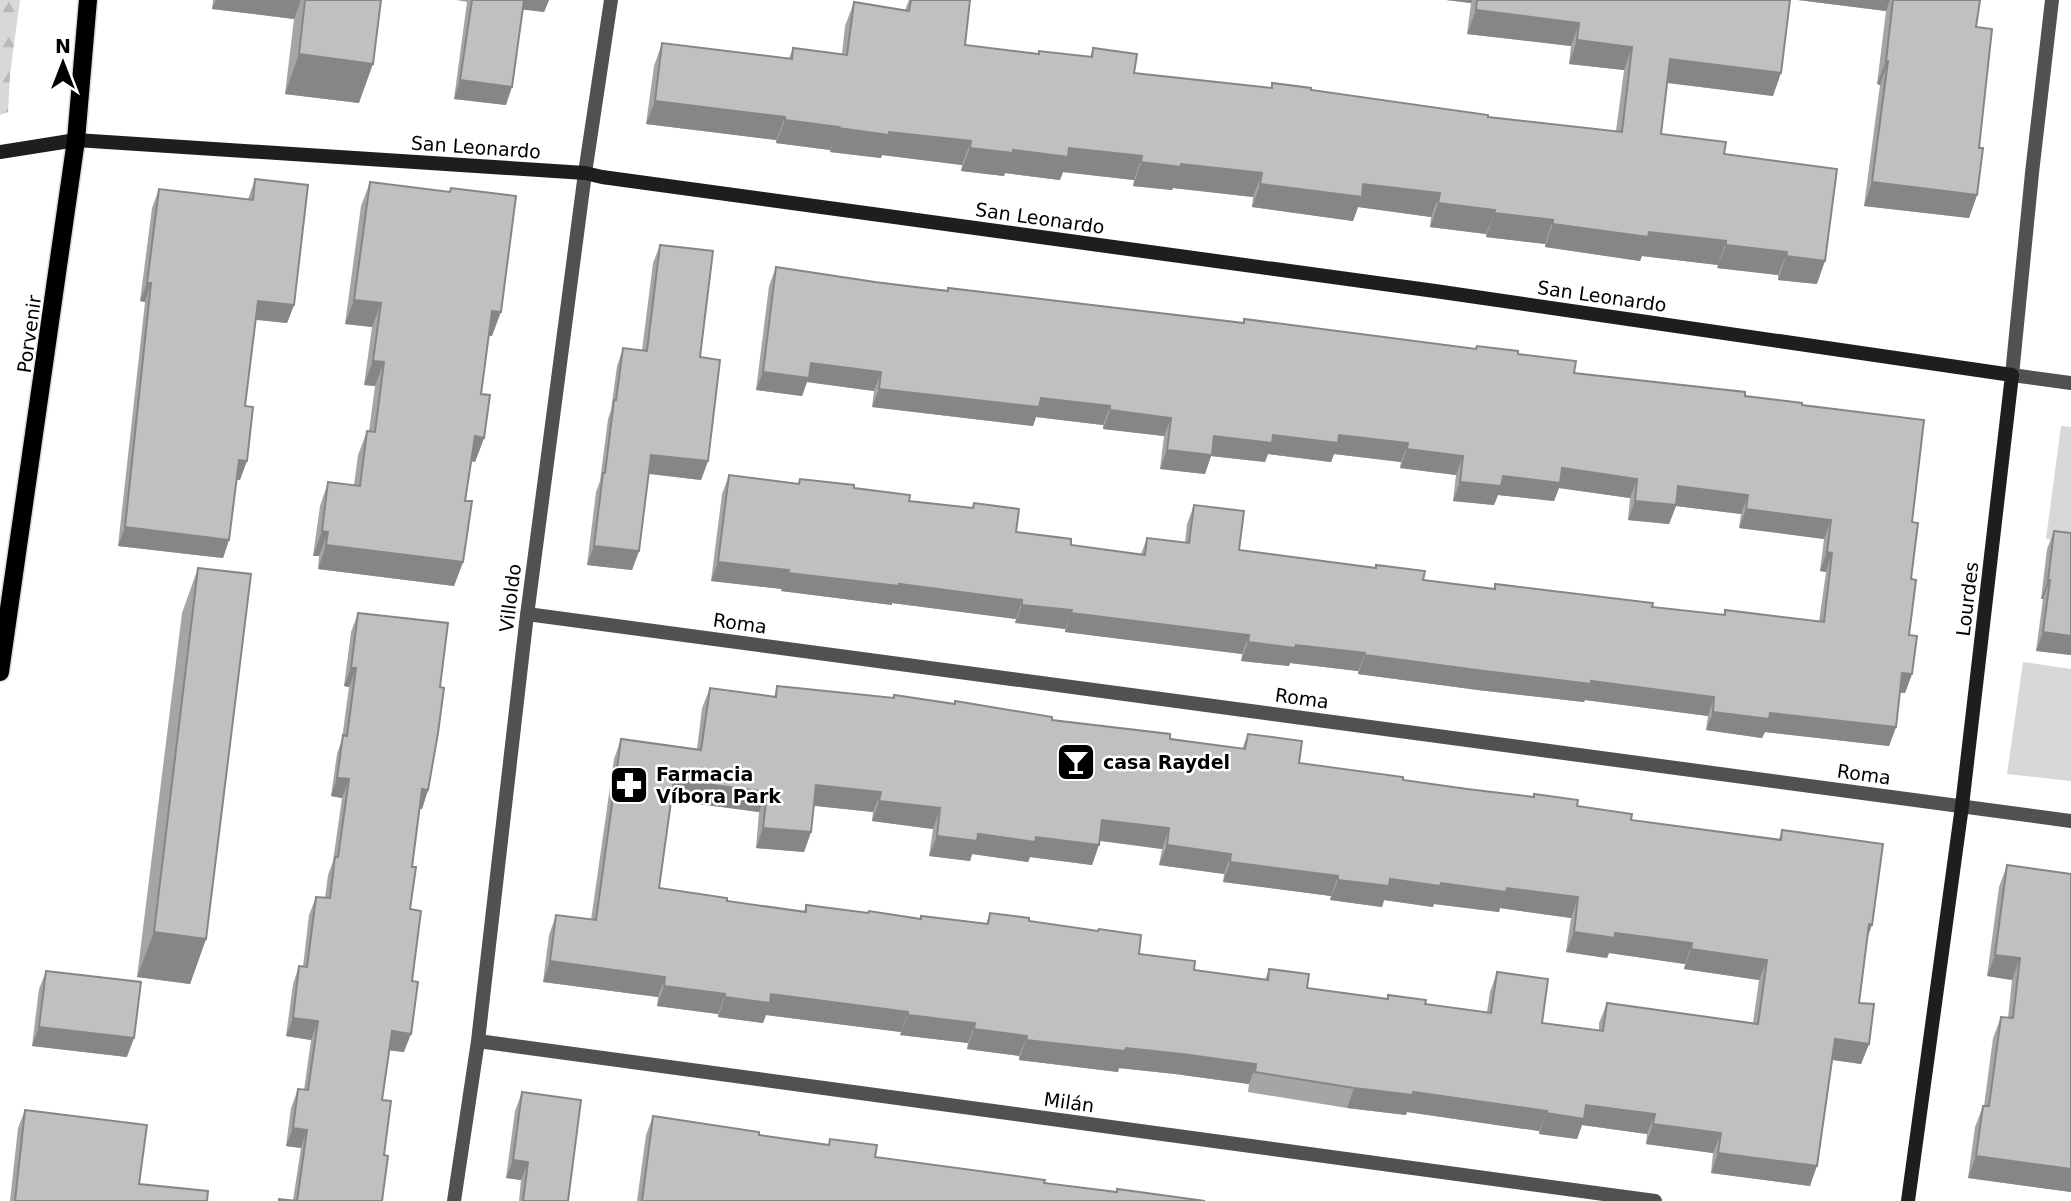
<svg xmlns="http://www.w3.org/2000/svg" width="2071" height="1201" viewBox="0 0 2071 1201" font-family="'DejaVu Sans',sans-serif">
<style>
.forest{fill:url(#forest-firs)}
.green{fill:#d8d8d8}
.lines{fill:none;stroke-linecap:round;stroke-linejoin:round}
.primary-casing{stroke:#dbdbdb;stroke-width:21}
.street{stroke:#515151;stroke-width:14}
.secondary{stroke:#1e1e1e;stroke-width:14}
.primary{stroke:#000;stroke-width:18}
.wall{fill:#a5a5a5;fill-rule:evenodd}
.shaded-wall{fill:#868686}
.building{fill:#c0c0c0;stroke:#868686;stroke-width:2;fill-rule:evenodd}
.labels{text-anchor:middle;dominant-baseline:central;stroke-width:5;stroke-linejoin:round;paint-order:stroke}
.street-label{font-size:19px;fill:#000;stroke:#fff}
.poi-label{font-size:19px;font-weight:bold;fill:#000;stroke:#fff;text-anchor:start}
</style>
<defs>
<pattern id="forest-firs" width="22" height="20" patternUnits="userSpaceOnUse" patternTransform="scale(1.75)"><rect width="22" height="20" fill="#d8d8d8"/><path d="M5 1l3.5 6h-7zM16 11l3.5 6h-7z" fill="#b8b8b8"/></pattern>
</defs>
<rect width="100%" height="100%" fill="#fff"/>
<!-- forest -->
<path class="forest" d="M0,0H20L10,75L8,112L0,115Z"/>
<!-- green -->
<path class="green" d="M2061,426L2071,427V542L2046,539Z
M2023,662L2071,669V781L2007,774Z"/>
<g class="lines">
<!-- primary casing -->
<g class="primary-casing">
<path id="primary" d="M0,672L76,140L88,0"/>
</g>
<!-- street -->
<path class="street" d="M2052,0L2032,173L2012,375L2071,383
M527,614L2071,821
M478,1041L1655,1201
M454,1201L478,1041L526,623L585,173L611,0"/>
<!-- secondary -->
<path class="secondary" d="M0,152L76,140L585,173L602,177L1435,291L2012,375L1962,806L1908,1201"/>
<!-- primary -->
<use href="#primary" class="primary"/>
</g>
<!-- wall -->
<path class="wall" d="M213,0H381L359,103L285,94L294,19L212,9Z
M456,0H549L544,12L523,9L506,105L454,99L467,2Z
M909,0H970L965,45L1038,54L1039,51L1090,57L1093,48L1134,73L1271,88L1272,83L1488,117L1616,131L1624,70L1569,64L1571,46L1467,34L1471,3L1446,0H1790L1773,96L1667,83L1661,134L1724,154L1817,284L1778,280V275L1717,268L1718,265L1642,256L1640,261L1545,247V244L1486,237V234L1430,227L1431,217L1358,207L1353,221L1252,207L1253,197L1173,188L1172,190L1133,186L1134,180L1063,172L1060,180L1005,173L1004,176L961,171L962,165L882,155L881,158L830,152V150L776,143V140L646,124L654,66L662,43L789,58L793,48L842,54L845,26L854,2L905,10Z
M1798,0H1980L1976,27L1979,148L1977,195L1969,218L1864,206L1880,85L1877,84L1886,11Z
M255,179L294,305L287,323L256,320L245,406L240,480H237L229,540L223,558L118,546L145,302L140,301L152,208L159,189L248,199Z
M370,182L450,192L451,188L492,336H489L481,394L484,438L475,462L471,461L465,501L463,562L454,586L318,569L319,556H313L320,506L328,482L354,485L358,455L367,431H369L375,386L364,385L372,327L345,324L361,206Z
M660,245L700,357L708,461L701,480L648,474L639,551L632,570L587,565L596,492L600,481L608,419L611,410L617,366L623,348L642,350L653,263Z
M776,267L875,282L1243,323L1244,319L1518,354L1574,373L1745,396L1802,405L1912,522L1909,635L1912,674L1905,693H1900L1896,727L1889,746L1765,732L1762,738L1706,730L1708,716L1585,700L1584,702L1478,690L1358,674V671L1290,663L1289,666L1241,661L1242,654L1065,632V629L1015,623L1016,619L892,603V605L781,591L782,589L711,581L722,494L729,475L798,484L800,479L854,488L909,501L972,508L974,503L1016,532L1071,545L1141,554L1147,538L1185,543L1187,524L1194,505L1239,550L1375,568L1376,565L1423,580L1493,589L1495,584L1652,607L1723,615L1725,610L1819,622L1826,572L1820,571L1824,539L1739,528L1741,514L1676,506L1669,524L1628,520L1630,498L1559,488L1554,501L1498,495L1494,505L1453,501L1456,475L1400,468L1401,462L1334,454L1331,462L1268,454L1265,462L1211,456L1205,474L1160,469L1164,436L1103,429V425L1036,417L1033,426L872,407L874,391L807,382L802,396L756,390L769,286Z
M2054,531L2071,533V655L2036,651L2043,599H2041L2047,549Z
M198,568L206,939L190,984L137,977L182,613Z
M358,613L440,687L428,790L422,809L419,808L412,867L410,909L412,981L404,1052L389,1050L382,1100L384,1155L382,1201L293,1200L301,1148L286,1146L291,1108L298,1089L304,1090L311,1040L286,1036L293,984L299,966H303L309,915L316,897L325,898L328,875L333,861L342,798L331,796L337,754L342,739L349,687L344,686L351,632Z
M777,686L1052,720L1242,749L1248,734L1299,763L1403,780L1533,797L1534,794L1631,820L1779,839L1782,830L1867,939L1859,1003L1869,1044L1861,1064L1832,1060L1810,1186L1711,1173L1713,1153L1646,1144L1647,1134L1582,1125L1577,1139L1539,1134V1131L1407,1112L1406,1115L1347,1108L1248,1092L1249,1084L1175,1074L1119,1068L1118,1072L1019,1060V1056L967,1049L968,1043L900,1035L901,1032L766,1015L763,1023L718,1017V1014L657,1006L658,997L543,982L549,935L556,915L591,920L614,759L621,739L697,749L702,708L710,688L774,697ZM671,800L759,812L756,848L804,852L811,832L814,806L873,812L872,821L933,829L929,856L970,861L972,854L1028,862L1030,857L1092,865L1100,841L1162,849L1159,865L1224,874L1223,882L1331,896L1330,900L1382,907L1384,900L1433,907L1434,904L1499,912L1500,908L1571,918L1566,952L1607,958L1609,953L1685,964L1684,969L1759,980L1753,1023L1607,1003L1599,1023V1030L1542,1023L1497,972L1490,992L1487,1012L1425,1004L1388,995L1387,999L1307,988L1269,969L1265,980L1194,970L1029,921L990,913L986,924L921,916L920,919L806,905L804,911L727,901L659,888Z
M2007,865L2071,1192L1968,1178L1975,1127L1983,1106H1984L1993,1038L2001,1017L2008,1018L2012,980L1987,976L1999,887Z
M46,971L127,1057L32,1046L39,989Z
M522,1092L568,1201H519L521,1180L506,1178L515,1111Z
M25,1110L139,1184L207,1201H10L18,1128Z
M653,1116L759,1135L828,1145L830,1139L875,1157L1044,1183L1116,1192L1117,1189L1205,1201H637L646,1135Z"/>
<!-- shaded-wall -->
<path class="shaded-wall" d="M216,0H301L294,19L212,9Z
M522,0H549L544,12L518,9Z
M1446,0H1472L1471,3Z
M1798,0H1890L1886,11Z
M1476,10L1579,23L1571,46L1467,34Z
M1577,40L1632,47L1624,70L1569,64Z
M299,54L373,64L359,103L285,94Z
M1670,59L1781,73L1773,96L1661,82Z
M1886,61H1888L1880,85L1877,84Z
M460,80L512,87L506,105L454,99Z
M655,101L785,117L776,140L646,124Z
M785,120L839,127L830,150L776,143Z
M838,128L889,132L971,141L962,165L882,155L881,158L830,152Z
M970,148L1013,150L1069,148L1142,156L1134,180L1063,172L1060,180L1005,173L1004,176L961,171Z
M1141,162L1181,164L1262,173L1253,197L1173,188L1172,190L1133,186Z
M1872,182L1977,195L1969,218L1864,206Z
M1260,184H1363L1440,193L1431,217L1358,207L1353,221L1252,207Z
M1438,203L1495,210L1486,234L1430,227Z
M1494,213L1553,220L1545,244L1486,237Z
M1553,224L1649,232L1726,241L1718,265L1642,256L1640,261L1545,247Z
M1726,245L1787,252L1778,275L1717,268Z
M1786,256L1825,261L1817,284L1778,280Z
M147,283H151L145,302L140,301Z
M354,300L381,303L372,327L345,324Z
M258,301L294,305L287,323L251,319Z
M492,311L501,312L492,336L484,335Z
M373,361L384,362L375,386L364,385Z
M811,363L881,372L874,391L807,382L802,396L756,390L763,372Z
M879,389L1041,398L1110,406L1103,425L1036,417L1033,426L872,407Z
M1110,410L1171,418L1164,436L1103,429Z
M1273,435H1339L1408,443L1401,462L1334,454L1331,462L1268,454L1265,462L1211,456L1205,474L1160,469L1167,450L1214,436Z
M475,436L484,438L475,462L466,460Z
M1407,449L1463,456L1456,475L1400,468Z
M651,455L708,461L701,480L644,473Z
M239,460L247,461L240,480L233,479Z
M1562,468L1637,479L1630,498L1559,488L1554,501L1498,495L1494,505L1453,501L1460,482Z
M1678,486L1748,495L1741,514L1676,506L1669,524L1628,520L1635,501Z
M1746,509L1831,520L1824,539L1739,528Z
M125,527L229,540L223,558L118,546Z
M322,531L328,532L319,556H313Z
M326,545L463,562L454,586L318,569Z
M594,546L639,551L632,570L587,565Z
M1827,552L1832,553L1826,572L1820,571Z
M718,562L789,570L782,589L711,581Z
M788,573L899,584L1022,600L1016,619L892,603V605L781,591Z
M2048,580H2050L2043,599H2041Z
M1022,605L1072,610L1065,629L1015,623Z
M1071,613L1249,635L1242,654L1065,632Z
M2043,632L2071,636V655L2036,651Z
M1248,642L1296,645L1365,653L1358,671L1290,663L1289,666L1241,661Z
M1365,655L1591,681L1714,697L1708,716L1585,700L1584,702L1478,690L1358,674Z
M351,668H356L349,687L344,686Z
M1902,673L1912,674L1905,693L1896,692Z
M1713,712L1770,713L1896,727L1889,746L1765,732L1762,738L1706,730Z
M337,778L349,779L342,798L331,796Z
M674,780L767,792L759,812L667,800Z
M816,785L881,792L873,812L809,805Z
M422,789L428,790L422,809L415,808Z
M879,801L940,808L933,829L872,821Z
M1102,820L1169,828L1162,849L1095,840Z
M763,828L811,832L804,852L756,848Z
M978,834L1036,837L1099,845L1092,865L1030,857L1028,862L972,854L970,861L929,856L937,836Z
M1167,845L1231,854L1224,874L1159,865Z
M1230,862L1338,876L1331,896L1223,882Z
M1390,879L1507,888L1578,897L1571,918L1500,908L1499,912L1434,904L1433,907L1384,900L1382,907L1330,900L1338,880Z
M1869,924L1872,925L1865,945Z
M154,932L206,939L190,984L137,977Z
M1574,932L1615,933L1692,943L1685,964L1609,953L1607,958L1566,952Z
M1691,949L1767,960L1759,980L1684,969Z
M1995,955L2020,958L2012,980L1987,976Z
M550,961L665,977L658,997L543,982Z
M664,986L725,994L718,1014L657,1006Z
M771,994L908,1012L901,1032L766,1015L763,1023L718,1017L725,997Z
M908,1015L975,1023L968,1043L900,1035Z
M293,1018L318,1021L311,1040L286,1036Z
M39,1027L134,1038L127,1057L32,1046Z
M974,1029L1027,1036L1019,1056L967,1049Z
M392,1031L411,1034L404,1052L385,1050Z
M1835,1039L1869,1044L1861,1064L1827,1059Z
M1026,1040L1182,1054L1256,1064L1249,1084L1175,1074L1119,1068L1118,1072L1019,1060Z
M1354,1088L1413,1092L1547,1111L1539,1131L1407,1112L1406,1115L1347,1108Z
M1586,1105L1655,1114L1647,1134L1582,1125L1577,1139L1539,1134L1546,1113Z
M1653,1124L1721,1133L1713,1153L1646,1144Z
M293,1128L307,1130L301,1148L286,1146Z
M1718,1153L1817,1166L1810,1186L1711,1173Z
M1976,1156L2071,1169V1192L1968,1178Z
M513,1160L528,1162L521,1180L506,1178Z"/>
<!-- building -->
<path class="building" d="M305,0H381L373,64L299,54Z
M472,0H524L512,87L460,80Z
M911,0H970L965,45L1039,54V51L1092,57L1093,48L1137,54L1134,73L1272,88V83L1311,88V90L1488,115V117L1622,132L1632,47L1577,40L1579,23L1476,10L1477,0H1790L1781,73L1670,59L1661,134L1726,142L1724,154L1837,169L1825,261L1786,256L1787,252L1726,245V241L1649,232L1648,237L1553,224V220L1494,213L1495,210L1438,203L1440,193L1363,184L1362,197L1260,184L1262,173L1181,164V167L1141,162L1142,156L1069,148L1068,157L1013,150V153L970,148L971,141L889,132V135L838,128L839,127L785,120V117L655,101L662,43L792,59L793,48L847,55L854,2L909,11Z
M1893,0H1980L1976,27L1992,29L1979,148H1983L1977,195L1872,182L1888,61H1886Z
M255,179L308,185L294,305L258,301L245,406L253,407L247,461L239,460L229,540L125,527L151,283H147L159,189L253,200Z
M370,182L450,192L451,188L516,196L501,312L492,311L481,394L490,395L484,438L475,436L465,501H472L463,562L326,545L328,532L322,531L328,482L360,486L367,431L375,432L384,362L373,361L381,303L354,300Z
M660,245L713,251L700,357L720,360L708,461L651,455L639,551L594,546L603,473H605L614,400H616L623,348L647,351Z
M776,267L875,282L948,291V288L1244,323V319L1476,349L1477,346L1518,351V354L1576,361L1574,373L1745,392V396L1802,403V405L1924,420L1912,522L1918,523L1911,579L1916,580L1909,635L1917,636L1912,674L1902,673L1896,727L1770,713L1769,719L1713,712L1714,697L1591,681V684L1484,671L1365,655V653L1296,645L1295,648L1248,642L1249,635L1071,613L1072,610L1022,605V600L899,584V586L788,573L789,570L718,562L729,475L799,484L800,479L854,485V488L910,495L909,501L973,508L974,503L1019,509L1016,532L1071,539V545L1145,555L1147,538L1189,543L1194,505L1244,511L1239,550L1376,568V565L1425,571L1423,580L1495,589V584L1653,603L1652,607L1725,615V610L1824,622L1832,553L1827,552L1831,520L1746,509L1748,495L1678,486L1676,505L1635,501L1637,479L1562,468L1560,483L1503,476L1501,486L1460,482L1463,456L1407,449L1408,443L1339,435L1338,443L1273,435L1272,443L1214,436L1212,455L1167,450L1171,418L1110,410V406L1041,398L1039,407L879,389L881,372L811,363L809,378L763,372Z
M2054,531L2071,533V636L2043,632L2050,580H2048Z
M198,568L251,574L206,939L154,932Z
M358,613L448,623L440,687L444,688L438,733L428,790L422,789L412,867H416L410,909L421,911L412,981L418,982L411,1034L392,1031L382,1100L391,1101L384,1155L388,1156L382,1201H279V1199L297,1201L307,1130L293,1128L298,1089L308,1090L318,1021L293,1018L299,966L307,967L316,897L330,898L335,857H338L349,779L337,778L343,735L347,736L356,668H351Z
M777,686L894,698V695L955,704V701L1052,717V720L1170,734V739L1245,749L1248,734L1302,741L1299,763L1403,777V780L1467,789L1534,797V794L1578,800L1577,806L1632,814L1631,820L1781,840L1782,830L1883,844L1872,925L1869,924L1859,1003L1874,1004L1869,1044L1835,1039L1817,1166L1718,1153L1721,1133L1653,1124L1655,1114L1586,1105L1584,1119L1546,1113L1547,1111L1413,1092V1095L1354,1088L1255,1072L1256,1064L1182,1054L1126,1048L1125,1051L1026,1040L1027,1036L974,1029L975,1023L908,1015V1012L771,994L770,1003L725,997V994L664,986L665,977L550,961L556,915L596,920L621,739L701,750L710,688L776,697ZM674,780L767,792L763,828L811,832L816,785L881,792L879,801L940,808L937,836L977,841L978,834L1035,842L1036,837L1099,845L1102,820L1169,828L1167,845L1231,854L1230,862L1338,876V880L1389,886L1390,879L1440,886L1441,883L1506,892L1507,888L1578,897L1574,932L1615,938V933L1692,943L1691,949L1767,960L1758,1024L1607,1003L1603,1031L1542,1023L1548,979L1497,972L1491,1013L1425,1004L1426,1000L1388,995V999L1307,988L1309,974L1269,969L1268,980L1194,970L1195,961L1139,954L1141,935L1099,929L1098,931L1029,921V918L990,913L988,924L921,916V919L869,911L868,913L806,905V912L727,901V898L659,888Z
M2007,865L2071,874V1169L1976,1156L1983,1106H1989L2001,1017L2013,1018L2020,958L1995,955Z
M46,971L141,982L134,1038L39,1027Z
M522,1092L581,1100L568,1201H523L528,1162L513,1160Z
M25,1110L147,1125L139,1184L208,1191L207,1201H15Z
M653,1116L759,1132V1135L829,1145L830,1139L877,1145L875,1157L1045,1180L1044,1183L1117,1192V1189L1205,1201H642Z"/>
<!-- icons -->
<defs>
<g id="bar-square" transform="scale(2.0125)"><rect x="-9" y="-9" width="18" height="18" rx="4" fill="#000" stroke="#fff"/><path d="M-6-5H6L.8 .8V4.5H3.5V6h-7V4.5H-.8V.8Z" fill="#fff"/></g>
<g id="pharmacy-square" transform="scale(2.0125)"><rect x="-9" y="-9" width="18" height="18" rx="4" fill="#000" stroke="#fff"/><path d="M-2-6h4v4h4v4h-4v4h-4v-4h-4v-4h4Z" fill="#fff"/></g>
</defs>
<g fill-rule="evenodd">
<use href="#bar-square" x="1076" y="762"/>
<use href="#pharmacy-square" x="629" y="785"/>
</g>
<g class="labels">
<!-- street labels -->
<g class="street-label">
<text transform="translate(476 147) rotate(4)">San Leonardo</text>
<text transform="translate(1040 218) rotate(8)">San Leonardo</text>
<text transform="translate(1602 296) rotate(8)">San Leonardo</text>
<text transform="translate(29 334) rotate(-82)">Porvenir</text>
<text transform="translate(510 598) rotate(-83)">Villoldo</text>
<text transform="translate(1967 599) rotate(-83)">Lourdes</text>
<text transform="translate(740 623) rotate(8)">Roma</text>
<text transform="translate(1302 698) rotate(8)">Roma</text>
<text transform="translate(1864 774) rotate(8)">Roma</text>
<text transform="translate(1069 1102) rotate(8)">Milán</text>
</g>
<!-- poi labels -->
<g class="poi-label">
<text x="1103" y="762">casa Raydel</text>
<text x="656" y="774">Farmacia<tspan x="656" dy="22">Víbora Park</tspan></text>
</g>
</g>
<!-- north arrow -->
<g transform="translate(63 63)" stroke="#ffffff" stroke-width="5" paint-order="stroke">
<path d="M0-5L12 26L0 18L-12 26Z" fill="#000000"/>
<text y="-10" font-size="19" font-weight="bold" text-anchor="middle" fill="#000000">N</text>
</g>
</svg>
